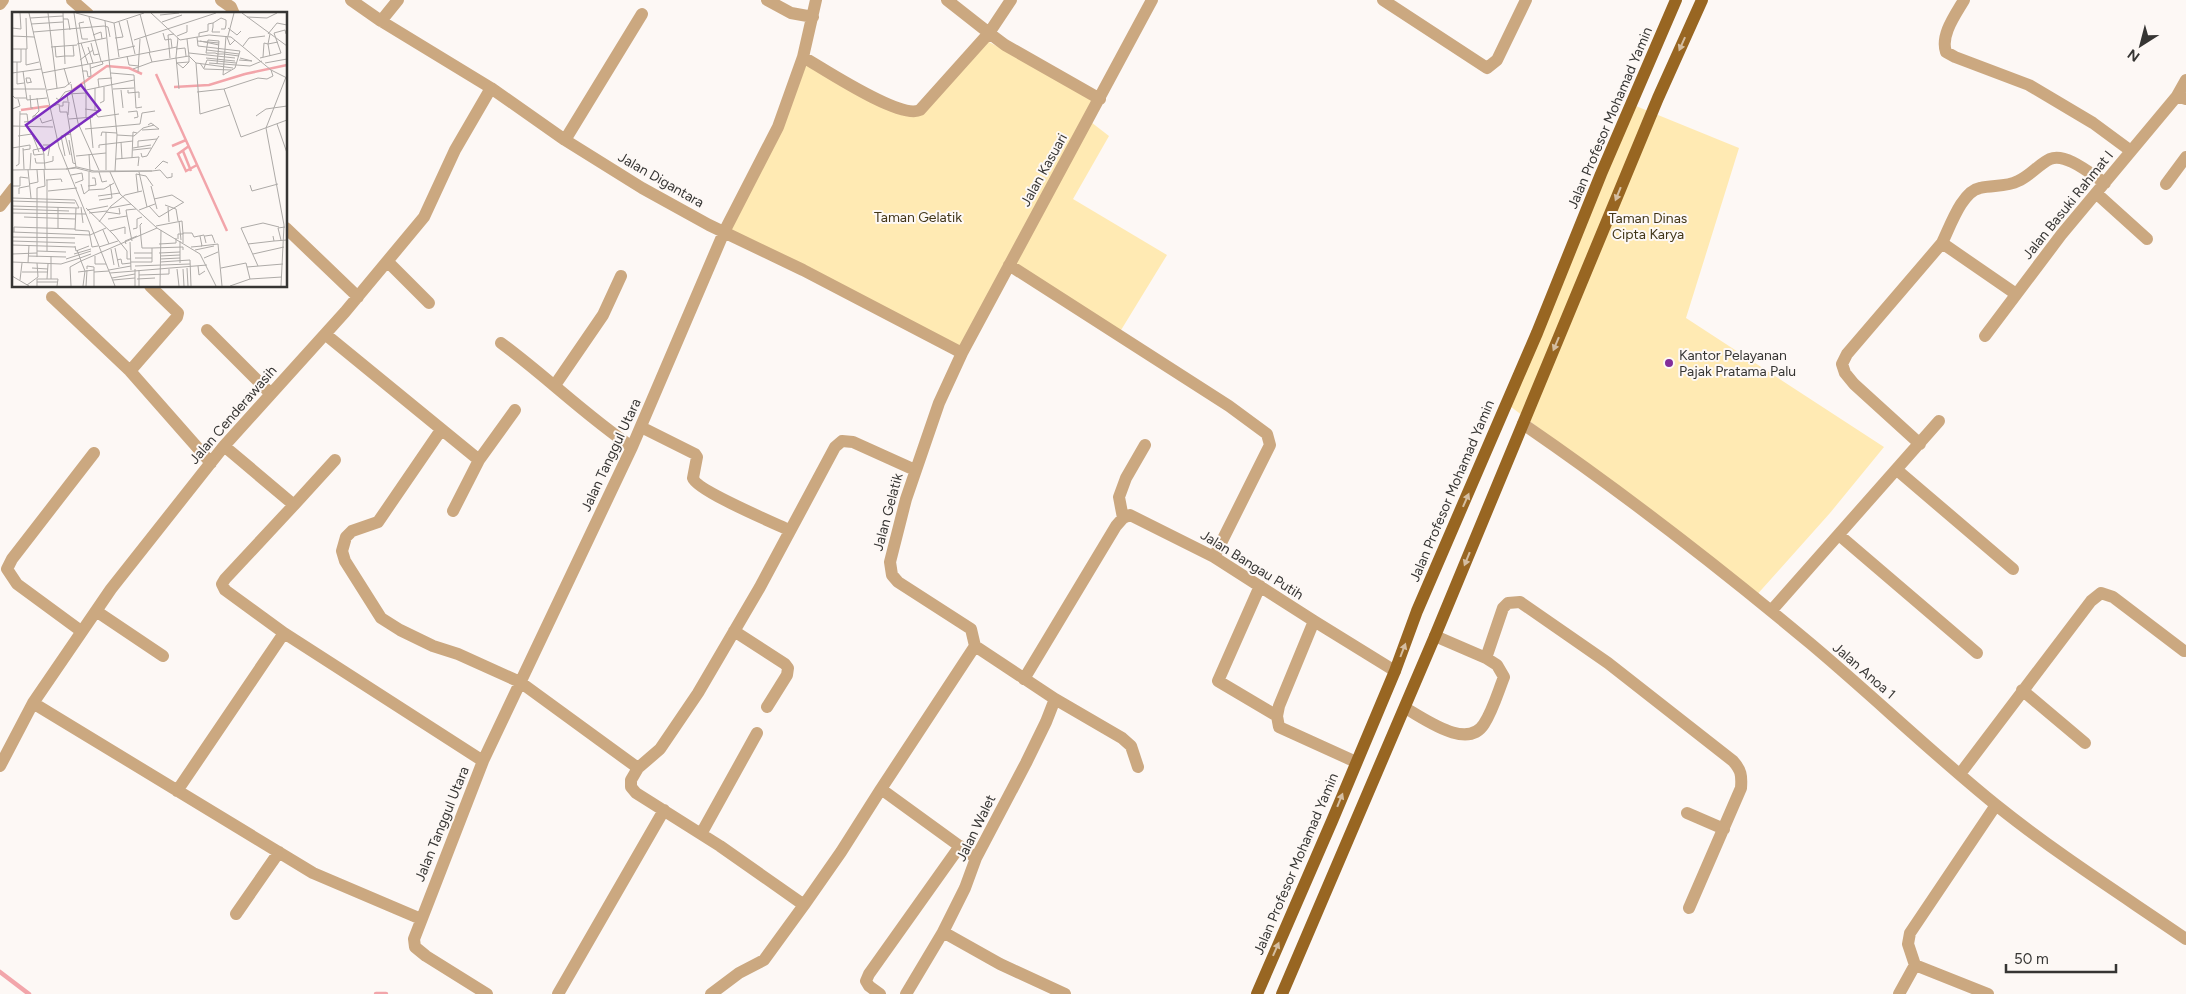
<svg xmlns="http://www.w3.org/2000/svg" width="2186" height="994" viewBox="0 0 2186 994" font-family="Figtree,sans-serif">
<style>
.green{fill:#ffeab3}
.lines{fill:none;stroke-linecap:round;stroke-linejoin:round}
.stream{stroke:#f2a5aa;stroke-width:4.5}
.minor{stroke:#cba880;stroke-width:12}
.major{stroke:#986622;stroke-width:12}
.oneway{fill:#d5bea1}
.poi-dot{fill:#832d9a;stroke:#fdf8f5;stroke-width:2}
.labels{text-anchor:middle;dominant-baseline:central;stroke-width:4;stroke-linejoin:round;paint-order:stroke}
.street-label{font-size:14px;fill:#363533;stroke:#fdf8f5}
.park-label{font-size:14px;fill:#423618;stroke:#fdf8f5}
.poi-label{font-size:14px;fill:#363533;stroke:#fdf8f5;text-anchor:start}
.inset-river{fill:none;stroke:#f2a5aa;stroke-width:2.5}
.inset-road{fill:none;stroke:#adaaa7;stroke-width:1}
.view{fill:#7b2cbf;fill-opacity:0.15;stroke:#7b2cbf;stroke-width:2.5}
.inset-edge{fill:none;stroke:#363533;stroke-width:2.5}
</style>
<rect width="100%" height="100%" fill="#fdf8f5"/>
<!-- green -->
<path class="green" d="M987,41L1098,99L1087,119L1109,136L1073,199L1167,255L1118,335L1011,264L962,357L728,232L804,60L921,114Z
M1631,104L1739,148L1686,318L1884,447L1830,513L1754,598L1600,475L1506,403Z"/>
<g class="lines">
<!-- stream -->
<path class="stream" d="M0,972L29,994
M376,994H386"/>
<!-- minor -->
<path class="minor" d="M72,0L88,14
M221,0L231,7L234,14
M351,0L381,21L491,88L565,140L642,188L709,225L803,270L962,353
M767,0L791,13L813,17
M947,0L989,33L1011,0
M1383,0L1487,68L1497,60L1526,0
M1964,0C1956,14 1940,35 1946,52L1955,57L2029,85L2093,123L2131,151
M0,4L3,0
M381,21L398,0
M803,57C824,69 900,120 920,110L989,33L1005,45L1100,99
M2186,80L2177,96L2186,99
M565,140L642,14
M2166,184L2186,157
M2096,193L2147,239
M0,206L14,188
M286,228L358,297
M388,262L429,303
M1009,265L1229,406L1267,434L1270,445L1214,557
M2016,294L1942,243C1950,227 1962,191 1980,188C1993,185 2007,187 2018,181C2030,176 2039,164 2050,159C2066,152 2092,175 2105,183
M52,297L130,371L177,317L178,313L150,286
M207,330L271,394
M325,334L479,460L453,511
M1985,336L2061,235L2177,96
M501,343C546,376 586,416 632,447
M130,371L211,463
M555,385L603,315L621,276
M1523,424C1622,492 1719,567 1811,644C1874,697 1933,754 1996,805C2057,854 2122,895 2186,939
M641,427L695,454L697,457L693,478C696,490 774,523 789,530
M441,430L378,522L352,531L346,537L342,551L345,561L381,618L400,630L433,646L458,654L520,682L638,768
M1920,444L1854,384L1845,373L1842,364L1847,354L1942,243
M224,446L294,505L225,579L222,584L225,590L284,633
M479,460L515,410
M915,470L853,442L842,441L835,447L760,587L698,693L660,749L638,768L631,780V787L636,793L720,846L804,905L841,852L881,789L976,858
M1897,470L2013,569
M294,505L335,460
M1123,518L1119,497L1126,478L1145,445
M1839,535L1977,653
M1260,586L1218,681L1277,716
M96,611L163,656
M1771,611L1939,421
M1314,621L1279,706L1277,716L1279,727L1356,762
M81,631L17,584L7,569L12,559L94,453
M734,631L785,664L788,668L787,675L767,707
M1435,636L1486,658L1503,608L1508,603L1520,602L1608,663L1733,761C1741,770 1742,775 1741,788L1689,908
M975,646L971,629L898,582L892,575L890,562L906,499L939,403L962,353L1152,0
M975,646L1055,699L1046,722L1026,763L976,858L965,888L943,932L1000,964L1065,994
M1024,679L1116,526L1123,518L1130,515L1214,557L1314,621L1395,671
M2022,690L2085,743
M1055,699L1122,738L1131,746L1138,767
M33,703L313,873L421,919
M1405,708C1424,718 1467,751 1484,724C1493,710 1498,692 1504,677L1497,665L1486,658
M0,766L33,703L111,589L224,446L345,312L424,217L455,150L491,88
M1960,774L2091,601L2101,593L2113,597L2184,651
M881,789L975,646
M177,791L284,633L483,761
M1687,813L1724,829
M701,834L757,733
M236,914L279,852
M1915,965L1908,944L1910,933L1996,805
M487,994L426,956L415,947L414,939L483,761L632,447L724,232L778,127L803,57L816,0
M558,994L664,810
M711,994L739,973L764,960L804,905
M880,994L869,986L866,981L869,974L960,846
M906,994L943,932
M1899,994L1915,965L1988,994"/>
<!-- major -->
<path class="major" d="M1257,994L1332,821L1395,671L1417,611L1537,333L1601,174L1676,0
M1282,994L1435,636L1658,98L1702,0"/>
</g>
<!-- one-way arrows -->
<defs><path id="oneway-solid" d="M-6-.8H1V-3.2L6.5 0L1 3.2V.8H-6Z" transform="scale(1.25)"/></defs>
<g class="oneway">
<use href="#oneway-solid" transform="translate(1682 44) rotate(114)"/>
<use href="#oneway-solid" transform="translate(1618 194) rotate(112)"/>
<use href="#oneway-solid" transform="translate(1556 344) rotate(113)"/>
<use href="#oneway-solid" transform="translate(1466 500) rotate(-66)"/>
<use href="#oneway-solid" transform="translate(1467 559) rotate(112)"/>
<use href="#oneway-solid" transform="translate(1403 650) rotate(-69)"/>
<use href="#oneway-solid" transform="translate(1340 800) rotate(-68)"/>
<use href="#oneway-solid" transform="translate(1276 949) rotate(-66)"/>
</g>
<!-- markers -->
<circle class="poi-dot" cx="1669" cy="363" r="5"/>
<g class="labels">
<!-- street labels -->
<g class="street-label">
<text transform="translate(1610 118) rotate(-67)">Jalan Profesor Mohamad Yamin</text>
<text transform="translate(1044 170) rotate(-61)">Jalan Kasuari</text>
<text transform="translate(661 180) rotate(30)">Jalan Digantara</text>
<text transform="translate(2068 205) rotate(-51)">Jalan Basuki Rahmat I</text>
<text transform="translate(233 415) rotate(-49)">Jalan Cenderawasih</text>
<text transform="translate(611 455) rotate(-65)">Jalan Tanggul Utara</text>
<text transform="translate(1452 491) rotate(-67)">Jalan Profesor Mohamad Yamin</text>
<text transform="translate(888 512) rotate(-75)">Jalan Gelatik</text>
<text transform="translate(1252 565) rotate(32)">Jalan Bangau Putih</text>
<text transform="translate(1864 671) rotate(41)">Jalan Anoa 1</text>
<text transform="translate(442 824) rotate(-68)">Jalan Tanggul Utara</text>
<text transform="translate(976 828) rotate(-64)">Jalan Walet</text>
<text transform="translate(1296 864) rotate(-67)">Jalan Profesor Mohamad Yamin</text>
</g>
<!-- park labels -->
<g class="park-label">
<text x="918" y="217">Taman Gelatik</text>
<text x="1648" y="218">Taman Dinas<tspan x="1648" dy="16">Cipta Karya</tspan></text>
</g>
<!-- poi labels -->
<g class="poi-label">
<text x="1679" y="355">Kantor Pelayanan<tspan x="1679" dy="16">Pajak Pratama Palu</tspan></text>
</g>
</g>
<!-- overview -->
<g transform="translate(12 12)">
<rect width="275" height="275" fill="#fdf8f5"/>
<path class="inset-river" d="M144,62L215,219M233,62L275,53M162,75L197,73L233,62M61,78L95,54L117,56L130,62M9,98L37,94M160,134L174,128M177,134L166,142L174,159L185,153M171,139L179,159"/>
<path class="inset-road" d="M17,1L47,135L103,274M36,1L45,76M51,1L53,52M62,1L74,81V105M64,1L102,11L132,1M139,1L168,28L197,23L219,25L259,58L275,66M230,1L275,34M128,2L138,40M148,3L167,1M77,5L89,49M235,5L255,6L265,1M18,6L51,4M51,7H56L58,18M115,8L123,42M93,9L105,123L103,159M72,10L67,11L70,27H76M150,10L170,3M102,11L107,45M19,12L51,10M0,16L9,17L8,1M216,16L225,23L229,19M21,20L92,14L96,15L98,25M208,20H200L201,15V11L209,6L214,8V13L213,17H209M151,21L153,28L159,27L160,36M256,22L265,11L275,13M81,23L89,20L90,27M0,24L22,25M165,24L175,20V13M187,24V21L196,19V12L201,11M214,24L211,63L223,56L228,39M216,24L222,1M185,25L186,34L228,39M215,25L218,33L223,28M103,26L111,25L107,10M166,26L164,45L167,77M175,27L177,44L184,51M122,28L204,1M185,29L207,31M188,29L207,33M69,31L76,52M79,31L82,43L87,42M65,32L94,26M43,34L44,45L53,44M231,34L237,26L253,24M39,35L65,33M76,35L81,51M0,37H15L14,6M14,37V53L27,50M164,37L173,36L174,44M106,38L123,34M195,38L227,42M177,41L223,46M53,44H62L61,33M115,44L117,53L127,54M258,44L256,32L266,30M251,45L252,31L256,32L258,22M158,46L156,23L162,22M194,46L223,49M248,46L269,41L262,21L273,18L274,22M68,48L81,38M227,48L240,49L228,46M0,50H9V37M5,50V72L12,71M140,50L177,44V50L164,51M165,51L171,56L177,50M184,51L188,102L218,93M184,51L221,56M188,51L192,57L219,58M197,51L238,54L250,49M253,51L275,47M205,52L206,42L207,29L196,28L194,41H203L206,42H212L227,44M52,56L57,73M79,56L91,52L90,49M192,56L195,48L224,51M121,57L140,50L137,40M11,59L15,88L35,86M70,59H75L76,65L79,64L78,52M126,60L128,27M0,61L29,57M30,61L165,35M99,61L122,63L124,96L130,95M19,70L18,66H14L15,71L20,70M87,75L86,67L100,66M0,77H33M101,77L122,76M212,77L246,66L255,67L261,64L259,58M35,78L53,75L59,70M74,78L122,68M109,78L111,96M116,78V81L127,80V86M185,80L212,77L229,125L275,108M60,82L66,111L87,158M0,83L3,86H15M18,83L19,96H21M44,86L47,88L53,80L60,78L59,72M56,89L55,82L74,81M88,91L92,89V75M47,94H51V90H57L56,103M38,95L47,92L48,100H55L64,155M0,97L8,94L6,87M73,97L88,99M83,99V76M116,100L125,99L126,105L122,106M8,102H15L16,110M84,102L86,105L107,102M22,104L27,99L25,86M78,104L81,136M244,104L254,97L275,94M28,106L30,111L40,108M57,107L81,105M12,110L21,109V104H25M265,112L275,141M0,114L41,115M73,117L128,112L130,101L143,99M130,118L147,117L139,111L136,113M53,123L58,143M105,123L122,124L131,116L142,113M6,124L20,122L27,140M89,124L90,120L105,121M57,128L61,151L64,152M109,130L110,147M31,133H38L36,144M126,135V129L145,127L147,124M0,136L18,133V137L11,138M11,136L12,157M87,136V133L121,129M121,136L139,133M121,138L139,136M129,141L130,145L135,144L145,127M32,142L22,143L21,138L31,136V139L32,142V146L33,157M77,142L78,159M53,144L49,124L59,122M64,144L94,141M23,146L24,151H33L41,149V144M120,146L121,120L125,121M104,147L127,145L126,154M4,154L7,152L8,99M18,157L19,141M143,157L151,149L156,151M0,158L55,157L64,156L80,160L140,159H82L65,155L54,157M16,158L19,186M94,158V120M140,159L148,158L155,166L160,165V161M77,160V178L92,177L102,171M87,160L90,170L95,169M98,160L108,182L145,216L188,242L204,274M127,160L135,195M59,163L70,161L71,168L63,171M34,168L49,167L50,170M35,168V239M17,172L26,170L25,158M69,172L72,182L77,178M238,173L240,179L266,172M0,174H8V165L16,166M76,174L84,173L83,166H80M139,174L145,197M36,179L65,176M126,180L124,162L134,164L141,174M7,182V176L17,174M86,184L108,181M0,186L63,188L67,196M142,187L160,183L171,190M87,188L100,186L98,172M0,189L63,191M153,193L164,197L166,209M0,194L67,196M137,194L147,205L172,190M69,195L71,211M156,195L157,210M74,196L102,223L115,239V247H119M98,196L119,192M0,197L57,199M75,198L96,194M127,198L143,192M94,200L108,202L107,196M0,201L74,202M77,201L95,199M115,204L120,229M12,205L63,207M96,207L115,204L114,198L124,197M167,209L169,228M87,210L99,194L113,183L130,179M144,214L170,209L171,222H166V227M46,216V195M121,217L125,216V207L130,205M63,218L64,196M63,218L77,219L80,235L86,234M91,218L97,232M98,219L113,215V222M0,220L78,223L94,216M2,220V215L63,217M193,224L200,223L203,231M261,224L262,229L275,228M0,225L63,226M129,226L128,213L130,211M269,228L266,216L273,215M0,229L63,231M168,229V251M118,230L119,258M171,231V221H180L182,225L192,223L194,231M114,232L113,229L125,224M147,232L164,231V226M236,232L262,229M0,233L63,235M63,234L64,239L77,234M189,234L206,232L210,274M87,235L106,229M179,235L190,234L188,224M103,236L107,255M140,236L171,235V238M99,237L102,253M65,238L68,246L79,242M183,238L202,234M25,239L54,240M122,241H140M147,241L168,240M0,242L25,241M62,242L79,237M241,242L272,235M16,244L54,245M83,244V252H94M148,244L168,243M25,245V176L33,174L32,157M123,246H140M192,246L206,240M54,247L79,239M148,247L168,246M105,248L109,247L110,252L119,251M0,250L49,252L68,246L69,249L145,216M119,250H140V236H130L129,226M148,250L178,248L179,274M16,251L17,233M36,252L35,267H46L45,274M123,254L178,252M186,254L187,263L193,259M246,254L229,216L251,211L267,215M235,255L271,252M20,256L36,257M175,256L176,274M209,256L234,251L238,267M75,257V254L82,255V274M123,257V274M165,257L167,274M171,257L172,274M97,258L119,254M127,258V274M10,260H36M66,260L82,258M82,260L97,259M98,261L195,253M127,263L157,262V257M0,264L17,274M100,266L123,262M39,267V244M125,267L143,266M8,268L10,251M101,268L123,266M25,270H46M15,273L26,265L25,251M25,274V267H35M59,274L58,255L69,249L73,259L71,274M74,274L75,258M148,274L149,218M218,274L238,267L270,265M269,274L272,213L254,116L274,65"/>
<path class="view" d="M69,73L88,98L32,138L14,113Z"/>
<rect width="275" height="275" class="inset-edge"/>
</g>
<!-- north arrow -->
<g transform="translate(2141 45) rotate(216)" stroke="#fdf8f5" stroke-width="4" paint-order="stroke">
<path d="M0-4L9 19L0 12L-9 19Z" fill="#363533"/>
<text y="-8" font-size="14" font-weight="bold" text-anchor="middle" fill="#363533">N</text>
</g>
<!-- scale -->
<path d="M2006 964v8h110v-8" fill="none" stroke="#363533" stroke-width="2.5"/>
<text x="2014" y="964" font-size="15" fill="#363533" stroke="#fdf8f5" stroke-width="4" paint-order="stroke">50 m</text>
</svg>
